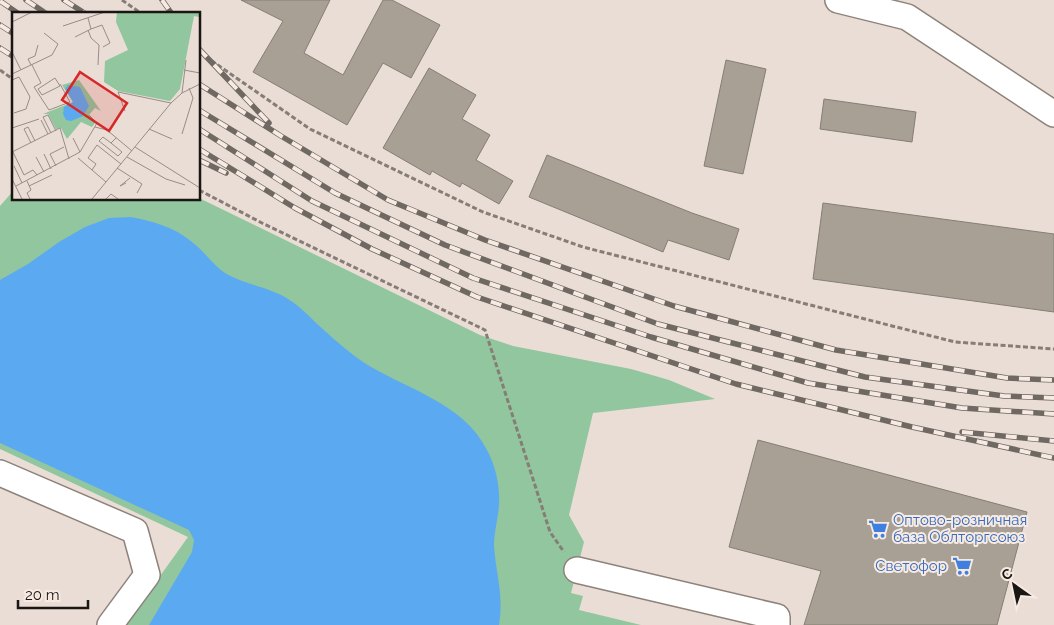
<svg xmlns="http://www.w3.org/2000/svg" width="1054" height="625" viewBox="0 0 1054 625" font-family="Raleway,sans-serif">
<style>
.green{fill:#91c69e}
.water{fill:#5baaf1}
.building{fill:#a8a095;stroke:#857e73}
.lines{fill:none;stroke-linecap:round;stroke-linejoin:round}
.minor-casing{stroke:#8d827a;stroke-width:28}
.path{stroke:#867d77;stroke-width:3;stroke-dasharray:5 2.5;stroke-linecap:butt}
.minor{stroke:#fff;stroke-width:25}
.rail-casing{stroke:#6f6863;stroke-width:5.5}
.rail{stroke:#f7eae2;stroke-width:4;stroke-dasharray:11;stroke-linecap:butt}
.labels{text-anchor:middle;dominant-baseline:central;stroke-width:4;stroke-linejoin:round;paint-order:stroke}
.shop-label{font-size:15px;fill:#366cbe;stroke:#f7eae2;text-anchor:start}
.inset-road{fill:none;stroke:#978d87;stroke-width:1}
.view{fill:#d62828;fill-opacity:0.15;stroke:#d62828;stroke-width:2.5}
.inset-edge{fill:none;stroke:#1a1613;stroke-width:2.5}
</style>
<rect width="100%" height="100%" fill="#eaddd5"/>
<!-- green -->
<path class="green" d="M14,190V199L199,198L480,335L513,346L631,369L669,380L715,399L593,413L569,515L584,542L571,593L583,596L579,610L641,625H125L188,537L0,449V206Z"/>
<!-- water -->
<path class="water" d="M130,217C153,221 174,227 192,242C204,251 213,265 225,273C245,285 269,287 288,299C303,308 312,320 325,331C337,342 350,353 363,362C405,389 463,402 487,450C496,467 500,486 499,505C498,519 494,532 494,546C496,575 504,595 499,625H149L192,552L194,540L189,530L0,443V280L28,264L59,242L85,227L109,218Z"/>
<!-- building -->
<path class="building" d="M241,0H330L304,53L343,75L383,0H392L440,25L411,78L383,63L347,125L253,72L283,21Z
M726,60L766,69L743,174L704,166Z
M429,68L476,95L462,119L490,135L476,160L513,181L499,204L462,183L460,187L432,171L430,175L383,148Z
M824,99L916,112L912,142L820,129Z
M547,155L692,213L739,229L729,260L668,240L663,252L529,197Z
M823,203L1054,234V312L813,279Z
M758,440L1027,512L997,625H804L821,571L729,547Z"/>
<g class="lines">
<!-- minor casing -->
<g class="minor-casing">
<path id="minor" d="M838,0L907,17L1054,114
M0,473L135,531L147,575L110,625
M577,570L777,617V625"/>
</g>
<!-- path -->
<path class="path" d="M122,0L142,14
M199,52L310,129L483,212L583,247L955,342L1054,349
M0,70L14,80
M199,190L262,223L485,330L550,532L564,552"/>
<!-- minor -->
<use href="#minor" class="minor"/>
<!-- rail casing -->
<g class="rail-casing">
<path id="rail" d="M26,0L47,14
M64,0L86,14
M162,0L172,14
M0,1L19,14
M0,25L14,34
M0,48L14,57
M199,49L269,123
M199,84L281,136L388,200L485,240L674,306L836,350L1007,378L1054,380
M199,110L335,193L445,245L658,324L865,377L1004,396L1054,398
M199,129L312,201L473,278L651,337L808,383L962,408L1054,414
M199,149L295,208L372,249L477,297L736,384L912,427L1054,458
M199,160L226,173
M962,432L1054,441"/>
</g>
<!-- rail -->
<use href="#rail" class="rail"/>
</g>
<!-- icons -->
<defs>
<g id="supermarket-bare" transform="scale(1.5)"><path d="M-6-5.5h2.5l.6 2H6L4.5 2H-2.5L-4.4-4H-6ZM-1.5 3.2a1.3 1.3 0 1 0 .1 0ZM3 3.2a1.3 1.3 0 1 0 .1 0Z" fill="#3f7fe0" stroke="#f7eae2" stroke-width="2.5" paint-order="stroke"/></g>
</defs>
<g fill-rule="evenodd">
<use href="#supermarket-bare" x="878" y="529"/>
<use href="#supermarket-bare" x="962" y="566"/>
</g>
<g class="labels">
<!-- shop labels -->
<g class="shop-label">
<text x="893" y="520">Оптово-розничная<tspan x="893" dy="17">база Облторгсоюз</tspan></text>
<text x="947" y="566" text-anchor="end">Светофор</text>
</g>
</g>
<!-- overview -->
<g transform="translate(12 12)">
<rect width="188" height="188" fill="#eaddd5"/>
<path d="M105,0H187V5L182,4L168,77L158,89L106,79L92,70L93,49L116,38L104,10ZM67,68L89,99L83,96L77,103L83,111L80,115L69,110L55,127L49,116L44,117L36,102H31L61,90L50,73Z" fill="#91c69e"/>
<path d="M56,73L68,75L77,94L71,104L59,109L54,108L51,102L52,95L61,90L53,77Z" fill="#5baaf1"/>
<path class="inset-road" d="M0,10L20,0M51,14L93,0M79,17L90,13L98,31L91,35M76,18L79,26L87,33L86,53M32,21L46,32L40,43M63,25L79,17L76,6M0,40L9,58M19,53L16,47L23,44L26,33M20,53L29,71M172,58L188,61M0,62L40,43M43,66L48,74L30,83L26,77ZM0,68L7,65L18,85L14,97L2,101M29,71L22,75L37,98L58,90L48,72M170,81L174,48M113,99L106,80L159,91M29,108L36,122M83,115L95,118L120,139M0,116L27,107M137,117L160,127M39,121L31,105L36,103L44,119M170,122L181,86L177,76M61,126L68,140M19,131L12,117L16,115L23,129M99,131L91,125L87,129L106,144L110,140L99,131L104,126M123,135L188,176M0,140L48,116L57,147M1,140L12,163L21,158L25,163M32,142L39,157M24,145L32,160M115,145L154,167L173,173M66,146L94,170M2,154L10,171M44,154L38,142L52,135M105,156L130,172L125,181M80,158L84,152L76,146L85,133L109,152M0,167L10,187M15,169L19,178L15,181L18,187M114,171L108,174L118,166M4,174L68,140L85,111L77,103M17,174L40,163M80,187L159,91L170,81L188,72M94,187L99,182L106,187"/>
<path class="view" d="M68,60L115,91L97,119L50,88Z"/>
<rect width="188" height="188" class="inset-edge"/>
</g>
<!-- north arrow -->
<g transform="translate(1014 585) rotate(327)" stroke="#f7eae2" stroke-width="4" paint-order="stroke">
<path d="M0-4L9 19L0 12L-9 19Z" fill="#1a1613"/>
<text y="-8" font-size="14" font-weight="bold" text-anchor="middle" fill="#1a1613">С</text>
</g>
<!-- scale -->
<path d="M18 600v8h70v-8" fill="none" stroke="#1a1613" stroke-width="2.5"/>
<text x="25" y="600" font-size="15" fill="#1a1613" stroke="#f7eae2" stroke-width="4" paint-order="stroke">20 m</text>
</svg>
